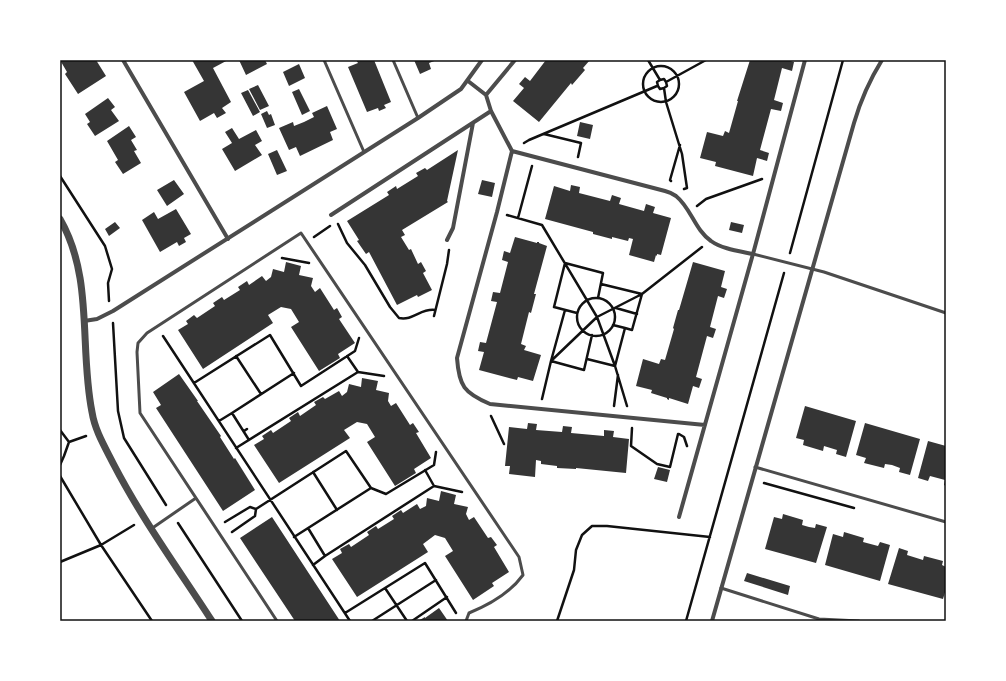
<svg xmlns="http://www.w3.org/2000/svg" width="1006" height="681" viewBox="0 0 1006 681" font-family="'PT Sans',sans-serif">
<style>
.building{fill:#353535}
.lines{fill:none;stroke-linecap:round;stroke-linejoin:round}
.path{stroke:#111;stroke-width:2.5}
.service{stroke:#4c4c4c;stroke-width:3}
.minor{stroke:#4c4c4c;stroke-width:4}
.tertiary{stroke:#4c4c4c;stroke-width:7}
.neatline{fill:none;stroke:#111;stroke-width:1.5}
</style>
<rect width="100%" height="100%" fill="#fff"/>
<!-- building -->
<path class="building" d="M60,60H96L106,76L78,94L65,74L67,72Z
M192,60H228L213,68L231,102L222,108L226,113L217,118L214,113L200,121L184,92L204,81Z
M239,60H265L267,64L246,75Z
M356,60H374L391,102L384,105L386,108L379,111L378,108L367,112L348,67L358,63Z
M414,60H437L429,63L431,69L420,74Z
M546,60H590L583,68L585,70L572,85L571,83L539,122L513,101L524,88L519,84L525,77L530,81Z
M750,60H787L794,62L792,71L782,68L774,100L783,103L781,111L771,109L760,150L769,153L767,161L757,158L753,176L715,166L716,162L700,158L707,132L723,136L725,131L729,133L738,101H737Z
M299,64L305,78L289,86L283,72Z
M258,85L269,106L260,110L249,89Z
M299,89L310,111L302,115L292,92Z
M248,90L260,112L253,116L241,93Z
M108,98L115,107L111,110L119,121L95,136L87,124L90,122L85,114Z
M327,106L337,129L330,132L333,140L300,156L296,147L289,150L279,128L293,122L294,126L304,122L314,117L312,113Z
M267,111L269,115L271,114L275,125L267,128L261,114Z
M580,122L593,125L590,139L577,136Z
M129,126L136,137L131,140L137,150L134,151L141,163L123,174L115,162L118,160L107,141Z
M232,128L239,139L256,130L262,141L255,145L262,155L235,171L222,149L232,143L225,132Z
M277,150L287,171L277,175L268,154Z
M458,150L447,201L448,202L402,230L405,235L401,237L409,250L411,249L418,264L421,262L426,271L423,273L432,290L418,297L417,295L397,305L369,252L366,254L357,241L359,240L347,221L389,195L387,192L396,186L397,189L418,176L416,173L425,168L427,170Z
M174,180L184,194L167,206L157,190Z
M482,180L495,183L492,197L478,194Z
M571,185L580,187L579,193L610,201L612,195L621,198L619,204L644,211L646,204L655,207L653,213L671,218L661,255L657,254V256L656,255L654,262L629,255L633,239L629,238L628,241L612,237V239L593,234V232L545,219L554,186L570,191Z
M176,209L191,234L184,238L186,242L179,246L177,242L160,252L142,220L154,212L158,219Z
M115,222L120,228L109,236L105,229Z
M731,222L744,225L742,233L729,230Z
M515,237L537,243V242H539V243L547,246L534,294H536L531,313L529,312L521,344L526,346L524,350L541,355L533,381L518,377L517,380L479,370L484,352L478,351L480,342L486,343L497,302L491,301L493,292L500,293L508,262L502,260L504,251L510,253Z
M286,262L301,266L299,275L313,278L311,286L315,292L320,288L334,310L337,308L342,317L339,319L355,343L338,354L340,358L319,371L291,327L299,322L291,309L281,307L268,315L273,323L203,369L178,330L188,324L186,321L194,315L197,318L215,306L213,303L222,297L224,300L240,290L238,287L247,281L249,285L262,276L266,281L271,277L273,269L284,272Z
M693,262L725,271L721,287L727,289L724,298L718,296L710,327L716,329L713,338L707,336L696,377L702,379L699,388L693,386L688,404L669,398V400L667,399V398L651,393L652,390L636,386L643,359L659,364L661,359L665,360L674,329L673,328L678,310H679Z
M179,374L198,401H197L221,436L220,437L234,459L235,458L255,490L223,511L156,408L161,405L153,392Z
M362,378L378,381L376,390L389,393L388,401L391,406L396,403L410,425L413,423L419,432L416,433L431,458L414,469L416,473L395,486L367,442L375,437L367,424L357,422L344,430L350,438L279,483L254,445L264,439L262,436L271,430L273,433L291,421L289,418L298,412L300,416L316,405L314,402L323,397L325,399L339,391L342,396L347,392L349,384L361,387Z
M805,406L856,421L846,457L836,454L837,450L824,446L823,451L803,445L804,440L796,438Z
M528,423L537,424L536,430L562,432L563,426L572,427L571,433L604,436V430L614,431L613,437L629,439L626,473L576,468V469L557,468V466L541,464V461L536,460L535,477L509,474L510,466H505L509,427L527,429Z
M865,423L920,439L910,475L899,472L900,468L892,465L885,464L884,468L864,463L866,458L856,455Z
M928,441L946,446V486L944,485L945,480L930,476L928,481L918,478Z
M658,467L670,470L667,482L654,479Z
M441,491L456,495L454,504L468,507L466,514L469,520L474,517L488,538L491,537L497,545L494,547L509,572L492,583L494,586L473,600L445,556L453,551L445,538L435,535L423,544L428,552L357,597L332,559L342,553L340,549L349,544L351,547L369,535L367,532L376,526L378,529L394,519L392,516L401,510L403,513L417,504L420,509L426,506L427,498L439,501Z
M783,514L803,520L802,525L809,527L815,528L816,524L827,527L816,563L765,549L774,517L782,519Z
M272,517L340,621H295L240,538Z
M844,532L864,538L863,542L878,546L880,542L890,545L880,581L825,565L833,534L843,537Z
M899,548L908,551L907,555L923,560L924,556L943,561L942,565L946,567V589L943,599L888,584Z
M747,573L790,586L788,595L744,581Z
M439,608L448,621H418L425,617V618Z"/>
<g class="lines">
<!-- path -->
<path class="path" d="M648,60L660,80
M643 84a18 18 0 1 1 36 0a18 18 0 1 1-36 0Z
M666,82L706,60
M664,88L660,89L658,86L657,82L660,80L664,79L666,82L667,86L664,88L666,102L682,154L687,188L684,189
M544,134L581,143L578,157
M524,143L529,140L657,86
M60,176L105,246L112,269L108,283L109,301
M671,181L670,180L680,145
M697,206L706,199L762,179
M507,215L542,225L597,317L615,366L627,406
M518,218L532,166
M338,224L347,243L365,265L390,307L399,318C413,321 421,308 435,310
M314,237L330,226
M790,253L843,60
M282,258L309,263
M577 317a19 19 0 1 1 38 0a19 19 0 1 1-38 0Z
M616,308L637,314
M565,310L551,361L584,370L592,335
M577,313L554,307L565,263L603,273L598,298
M434,316L447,264L449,250
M113,323L118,411L124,438L166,505
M613,325L625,328
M163,336L350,621
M236,356L261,394
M347,356L358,372
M587,359L615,366L625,328L632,330L642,294L601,284
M194,383L270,335L301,386L355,351L359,338
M542,399L551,361L597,317L642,294L702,247
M614,406L618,375
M232,413L294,373
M491,416L504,444
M219,421L232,413L249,440
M632,428L631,446L657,464L670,467L678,434
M60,430L69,442L86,436
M244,431L247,429
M679,434L684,437L687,446
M236,448L358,372L384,376
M60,465L64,456L69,442
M425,470L434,486
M313,472L337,510
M60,476L101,545L152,621
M764,483L854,508
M225,522L250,507L256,509
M178,523L242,621
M308,528L325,556L313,565
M232,532L255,516L256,509L346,451L371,488L386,494L434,465L436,452
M294,537L371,488
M325,556L434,486L462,492
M60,562L101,545L134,525
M385,588L407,621
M345,613L425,563L456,613
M372,621L436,580
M412,621L447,597
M557,621L574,570L576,550L582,535L592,526H607L710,537
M686,621L784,273"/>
<!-- service -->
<path class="service" d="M324,60L364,152
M393,60L418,118
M753,254L824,272L946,313
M755,467L946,522
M151,529L196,498
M721,588L819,619L859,621
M277,621L140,413L137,352L138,343L147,333L301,233L519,557L523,575C510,593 489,605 469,613L466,621"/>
<!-- minor -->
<path class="minor" d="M123,60L228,239
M468,81L486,95L491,111L512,151L497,212L457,358C459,386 464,393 490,404L705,425
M486,95L515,60
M512,151L665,191C669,192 673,194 676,196C691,208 695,230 711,241C722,249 739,251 753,254
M331,215L491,111
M447,240L453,228L473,123
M84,321L97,319L113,311L418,118L461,89L482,60
M679,517L753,254L805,60
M712,621L854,123C861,99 869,81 882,60"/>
<!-- tertiary -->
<path class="tertiary" d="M60,219C94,278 79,348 92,412C95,431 105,447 114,465C142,519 179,570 212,621"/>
</g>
<!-- border -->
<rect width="1006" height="681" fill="none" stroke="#ffffff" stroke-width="122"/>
<rect x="61" y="61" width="884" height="559" class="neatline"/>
</svg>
